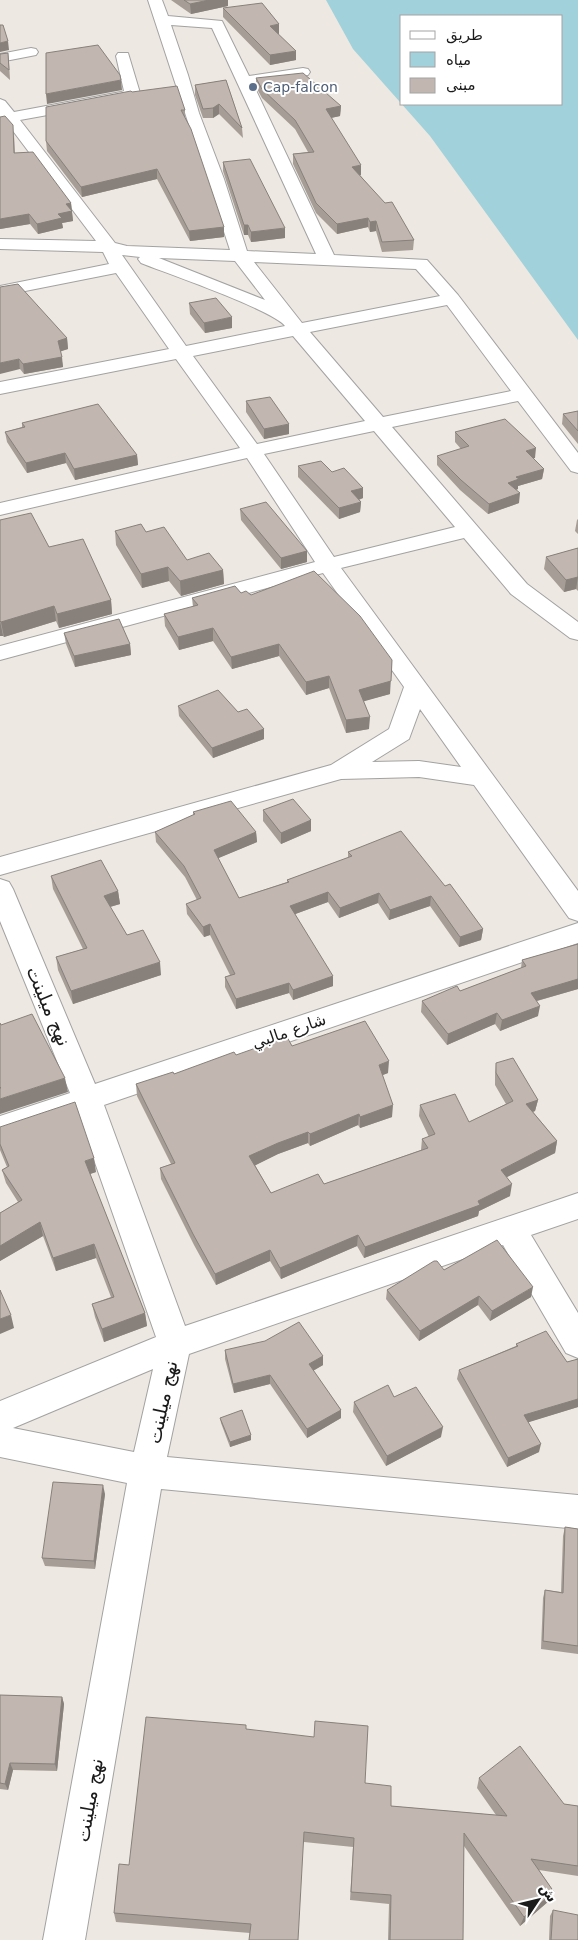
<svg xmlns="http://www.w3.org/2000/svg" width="578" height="1940" viewBox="0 0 578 1940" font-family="'DejaVu Sans','Noto Naskh Arabic',sans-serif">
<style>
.water{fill:#a1d1da;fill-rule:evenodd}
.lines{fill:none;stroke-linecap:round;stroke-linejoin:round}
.minor-casing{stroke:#a2a2a2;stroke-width:2}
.minor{fill:#fff;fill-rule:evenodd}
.wall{fill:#a69d97}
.shaded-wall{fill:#87807b}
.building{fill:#c1b7b0;stroke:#87807b}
.service-dot{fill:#5c6f8a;stroke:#fff;stroke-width:2}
.labels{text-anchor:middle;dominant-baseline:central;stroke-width:4;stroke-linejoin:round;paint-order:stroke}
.far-service-label{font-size:14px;fill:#4e5e75;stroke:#fff;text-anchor:start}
.street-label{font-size:16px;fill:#1b1b1b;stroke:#fff}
.near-street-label{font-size:19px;fill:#1b1b1b;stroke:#fff}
</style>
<rect width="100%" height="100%" fill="#ede8e1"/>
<!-- water -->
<path class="water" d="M326,0H578V340L430,136L353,49ZM402,16H562V104H402Z"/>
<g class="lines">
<!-- minor casing -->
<g class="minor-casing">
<path id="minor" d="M148,0H162L168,16L222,21L249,76L303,68L308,69L310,72L308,75L253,84L334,255L427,260L458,295L578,453V473L571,471L518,401L392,427L527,584L578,622V640L570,638L511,594L464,538L341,568L578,891V921L569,918L474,785L419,777L341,779L0,875V857L331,765L389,729L404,687L323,573L0,660V646L315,562L247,458L0,515V503L240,448L176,359L0,394V382L169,349L116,273L0,296V286L109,264L103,252L0,249V239L96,241L7,123L0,125V99L5,101L14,112L121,92L124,91L116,56L118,53H128L140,93L137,96L125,101L20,120L115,243L127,246L230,250ZM171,25L212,28L316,254L247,251L224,179L199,113L188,75ZM122,255L140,257L138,259L141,263C166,273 273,310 285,326L186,346ZM159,258L235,261L265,300ZM254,262L416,269L440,296L302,323ZM447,305L511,391L383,417L310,332ZM293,336L365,421L257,444L193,356ZM374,431L455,527L334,557L264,454ZM420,709L461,767L419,761L372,762L409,739Z
M31,48L36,49L38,52L36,55L0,62V54Z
M0,879L9,882L13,889L95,1084L578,923V943L104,1105L185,1326L578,1193V1219L531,1235L578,1313V1358L566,1353L503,1245L189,1354L167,1457L578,1495V1529L161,1489L85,1940H43L127,1483L0,1457V1401L156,1337L78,1114L0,1140V1116L70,1093L0,921ZM153,1369L134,1452L13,1428Z"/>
</g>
<!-- minor -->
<use href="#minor" class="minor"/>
</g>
<!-- wall -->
<path class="wall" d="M171,0H228V6L191,14Z
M223,8L279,34H278L296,60L270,65L223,17Z
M8,53L9,62L10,80L0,71V54Z
M256,78L341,106L340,116L331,118L361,175H360L414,240L413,250L382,252L376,231L370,232L368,227L337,234L316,213L293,164V154L308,152L295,129L262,98L256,87Z
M226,80L242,128L243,138L219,114L213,118H203L195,95V85Z
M132,92L185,110V118L224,237L190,241L157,179L82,197L47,151L46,141Z
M14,135L15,153L71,203L73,221L62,223L63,228L38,234L30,224L0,229Z
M223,162L285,238L251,242L248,235H244L223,171Z
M0,287L67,338L68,349L60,351L63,367L24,374L20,369Z
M189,303L232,328L205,333L190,314Z
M246,401L289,434L264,439L246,412Z
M578,411V444L562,424L563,414Z
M22,423L137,455L138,465L75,480L66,463L27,473L7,442L5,432L22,427Z
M455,432L535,458H533L544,469L542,479L518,486V489L516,490L519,503L488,514L460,490L437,465V456L461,449L455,442Z
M298,466L332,472L363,488V498L359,500L361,502L360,512L339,519L298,477Z
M240,509L307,551V562L281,569L241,520Z
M578,519V534L575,531L577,520Z
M0,520L49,547L111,600L112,614L59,628L56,621L4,637L3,636H0Z
M115,531L146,532L187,560L223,570L224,584L181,596L169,581L142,588L116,545Z
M578,548V591L576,589L564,592L544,569L546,557Z
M241,593L251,595L390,694L363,701L369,729L346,733L329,688L306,695L279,656L232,669L213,641L179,650L165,626L164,614L193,607L192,598Z
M64,633L130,644L131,655L75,667L66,644Z
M178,706L238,712L264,729V739L213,758L179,716Z
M263,810L311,820V831L281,844L263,821Z
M193,812L256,832L257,842L218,858L239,898L287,882V880L348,858V852L445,886L483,929L481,940L459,947L430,906L389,920L378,903L339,918L328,902L295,914L333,986L293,1000L289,993L236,1009L225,987V977L230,975L210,935L204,937L187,914L186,904L197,900L185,877L156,842L155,832L193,815Z
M51,876L118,891L120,904L110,907L127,935L161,975L73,1004L58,970L56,957L83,949L53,889Z
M578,944V989L537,1001L538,1016L500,1031L495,1024L447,1045L421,1012L422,1001L460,991L521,968L522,960Z
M292,1046L388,1073L382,1075L392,1117L360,1128L358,1125L310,1146L308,1143L278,1154L255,1165L271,1193L324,1184L421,1150L422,1139L429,1137L419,1116L420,1105L469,1122L506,1104L495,1085V1075L496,1063L538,1100L535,1111L533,1112L557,1141L555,1153L507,1177L510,1196L479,1211L478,1216L364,1258L357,1246L281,1279L270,1261L216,1285L194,1245L161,1179L160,1168L171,1164L137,1096L136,1084L174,1074L236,1055Z
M0,1127L96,1172L90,1174L145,1313L147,1326L104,1342L95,1317L92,1304L111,1297L96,1258L56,1271L43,1236L0,1261V1213L18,1202L6,1183L2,1170L7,1167L0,1150Z
M444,1270L531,1297L490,1321L478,1305L419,1341L386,1299L387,1290Z
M516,1344L567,1362L578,1359V1407L528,1422L539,1452L507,1467L457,1379L459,1370L516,1346Z
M225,1350L323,1356V1365L313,1371L341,1410V1418L307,1438L270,1384L234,1393L225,1359Z
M394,1397L441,1437L386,1466L353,1412L354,1402Z
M220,1418L251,1440L230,1447L221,1423Z
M105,1494L95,1569L45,1566L42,1558Z
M565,1527L578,1529V1654L541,1649L543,1598L545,1590L561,1592L563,1536Z
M0,1695L62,1697L64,1704L57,1771L13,1770L8,1790L0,1789Z
M246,1725V1729L365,1783L391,1806L496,1815L477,1788L479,1778L564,1804L578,1806V1876L539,1870L554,1892L550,1900L520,1926L464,1846L463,1940H388L389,1904L350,1900L353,1847L304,1842L250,1933L116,1922L114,1913L129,1865Z
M553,1910L578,1940H549L550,1916Z"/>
<!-- shaded-wall -->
<path class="shaded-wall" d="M209,0H228V6L191,14L190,4Z
M279,24V34L271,35L270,26Z
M8,41L9,50L0,52V43Z
M296,51V60L270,65V55Z
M121,80L122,90L47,104L46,94Z
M219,104V114L213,118V108Z
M341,106L340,116L326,119V109Z
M361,165V175L352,176V167Z
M157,169V179L82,197L81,187Z
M71,203L73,221L62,223L63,228L38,234L37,224L58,214L66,204Z
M29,214L30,224L0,229V219Z
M368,218V227L337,234V224Z
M376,221V231L370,232V222Z
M244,225H248V235H244Z
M224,227V237L190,241L189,231Z
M285,228V238L251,242V232Z
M232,317V328L205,333L204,323Z
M67,338L68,349L59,352L58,341Z
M62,357L63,367L24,374L23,364Z
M19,359L20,369L0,374V363Z
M289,424V434L264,439V429Z
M536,448L535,458L525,461L526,451Z
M65,453L66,463L27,473L26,463Z
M137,455L138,465L75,480L74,469Z
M544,469L542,479L518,486V489L507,493L508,483L516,477Z
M363,488V498L351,502V491Z
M520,493L519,503L488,514L489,504Z
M361,502L360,512L339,519V508Z
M307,551V562L281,569V558Z
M168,567L169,581L142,588L141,574Z
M223,570L224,584L181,596L180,581Z
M578,577L576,589L564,592L566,580Z
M111,600L112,614L59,628L57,614Z
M54,606L56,621L4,637L1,622Z
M0,621L3,636H0Z
M213,628V641L179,650L178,637Z
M130,644L131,655L75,667L74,656Z
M279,644V656L232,669L231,657Z
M392,660L390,694L358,703L359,690Z
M329,676V688L306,695V682Z
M370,717L369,729L346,733V720Z
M264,729V739L213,758L212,748Z
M311,820V831L281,844V833Z
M256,832L257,842L214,860V850Z
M118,891L120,904L106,908L104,896Z
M328,892V902L290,916V906Z
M379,893L378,903L339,918L340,908Z
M431,896L430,906L389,920L390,910Z
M210,924V935L204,937L203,927Z
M483,929L481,940L459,947L460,937Z
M160,962L161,975L73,1004L71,991Z
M333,976V986L293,1000V990Z
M578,979V989L529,1003L531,993Z
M289,983V993L236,1009V999Z
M540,1006L538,1016L500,1031L502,1020Z
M497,1013L495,1024L447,1045L448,1034Z
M389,1061L388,1073L378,1077L379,1065Z
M65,1078L68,1092L0,1114V1099Z
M538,1100L535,1111L524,1115L526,1104Z
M393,1105L392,1117L360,1128V1117Z
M359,1114L358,1125L310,1146V1134Z
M308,1132V1143L278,1154L250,1168L249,1156L278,1143Z
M557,1141L555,1153L499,1181L501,1170Z
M94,1158L96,1172L87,1175L85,1161Z
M512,1184L510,1196L479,1211L478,1216L364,1258L365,1247L478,1201Z
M40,1222L43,1236L0,1261V1246Z
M358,1235L357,1246L281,1279L280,1268Z
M94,1244L96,1258L56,1271L53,1258Z
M270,1250V1261L216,1285L215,1274Z
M533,1287L531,1297L490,1321L492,1311Z
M479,1296L478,1305L419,1341L420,1331Z
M145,1313L147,1326L104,1342L102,1329Z
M11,1315L14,1328L0,1334V1319Z
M323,1356V1365L309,1373V1364Z
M270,1375V1384L234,1393L233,1384Z
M578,1399V1407L523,1424L524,1415Z
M341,1410V1418L307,1438V1429Z
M443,1427L441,1437L386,1466L387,1456Z
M251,1435V1440L230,1447V1442Z
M541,1444L539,1452L507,1467L508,1458Z
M103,1485L105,1494L95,1569L94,1561Z
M62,1697L64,1704L57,1771L55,1764Z
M10,1763L13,1770L8,1790L5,1784Z
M554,1892L550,1900L520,1926L524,1917Z"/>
<!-- building -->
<path class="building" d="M184,0H209L190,4Z
M262,3L279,24L270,26L296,51L270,55L223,8Z
M0,25H3L8,41L0,43Z
M98,45L120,75L121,80L46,94V53Z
M8,53L9,70L0,63V54Z
M303,73L341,106L326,109L361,165L352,167L385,203L392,202L414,240L382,242L376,221L370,222L368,218L337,224L316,203L293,154L314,152L295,120L262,89L256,78Z
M226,80L242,128L219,104L213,108L203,109L195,85Z
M177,86L185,110H181L191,129L224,227L189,231L157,169L81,187L46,141V107L131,91L132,92Z
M5,116L13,125L14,153L33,152L71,203L66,204L72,211L58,214L62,218L37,224L29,214L0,219V117Z
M250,159L285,228L251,232L248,225H244L223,162Z
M18,284L67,338L58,341L62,357L23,364L19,359L0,363V287Z
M216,298L232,317L204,323L189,303Z
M270,397L289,424L264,429L246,401Z
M98,404L137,455L74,469L65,453L26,463L5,432L25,427L22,423Z
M578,411V431L563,414Z
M505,419L536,448L526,451L544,469L516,477L519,479L508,483L520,493L489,504L461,480L437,456L469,446L455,432Z
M321,461L332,472L344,468L363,488L351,491L361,502L339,508L298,466Z
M266,502L307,551L281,558L240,509Z
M31,513L49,547L83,539L111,600L57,614L54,606L1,622L0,621V520Z
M141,524L146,532L164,527L187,560L209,553L223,570L180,581L168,567L141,574L115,531Z
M578,548V577L566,580L546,557Z
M314,571L360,616L392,660L391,681L359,690L370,717L346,720L329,676L306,682L279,644L231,657L213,628L178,637L164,614L198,605L192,598L235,586L241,593L246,591L251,595Z
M119,619L130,644L74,656L64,633Z
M218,690L238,712L247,709L264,729L212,748L178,706Z
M293,799L311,820L281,833L263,810Z
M231,801L256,832L214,850L239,898L289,882L287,880L352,856L348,852L401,831L445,886L450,884L483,929L460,937L431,896L390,910L379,893L340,908L328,892L290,906L333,976L293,990L289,983L236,999L225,977L235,974L210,924L203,927L186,904L201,898L184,866L155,832L195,814L193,812Z
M101,860L118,891L104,896L127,935L143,930L160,962L71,991L56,957L87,948L51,876Z
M578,944V979L531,993L540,1006L502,1020L497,1013L448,1034L422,1001L457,986L460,991L526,966L522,960Z
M32,1014L65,1078L0,1099V1088H1L0,1087V1023L1,1025Z
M365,1021L389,1061L379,1065L393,1105L360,1117L359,1114L310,1134L308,1132L278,1143L249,1156L271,1193L318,1174L324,1184L428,1148L422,1139L435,1134L420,1105L455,1094L469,1122L513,1101L496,1073V1063L513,1058L538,1100L526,1104L557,1141L501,1170L512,1184L478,1201L480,1205L365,1247L358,1235L280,1268L270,1250L215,1274L193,1234L160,1168L175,1163L136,1084L173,1072L174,1074L234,1052L236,1055L287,1037L292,1046Z
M75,1102L94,1158L85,1161L145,1313L102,1329L92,1304L114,1297L94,1244L53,1258L40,1222L0,1246V1213L22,1200L2,1170L9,1166L0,1144V1127Z
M497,1240L533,1287L492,1311L479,1296L420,1331L387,1290L434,1261H437L444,1270Z
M0,1290L11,1315L0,1319Z
M299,1322L323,1356L309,1364L341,1410L307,1429L270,1375L233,1384L225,1350L265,1341Z
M546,1331L567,1362L578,1359V1399L524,1415L541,1444L508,1458L459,1370L518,1346L516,1344Z
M388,1385L394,1397L416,1387L443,1427L387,1456L354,1402Z
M242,1410L251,1435L230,1442L220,1418Z
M53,1482L103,1485L94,1561L42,1558Z
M565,1527L578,1529V1646L543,1641L545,1590L563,1593Z
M0,1695L62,1697L55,1764L10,1763L5,1784L0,1783Z
M146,1717L246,1725V1729L314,1737L315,1721L368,1726L365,1783L391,1786V1806L507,1816L479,1778L520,1746L564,1804L578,1806V1866L531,1859L554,1892L524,1917L464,1833L463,1940H390L391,1895L351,1892L354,1838L304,1832L298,1940H249L251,1924L114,1913L119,1864L129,1865Z
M553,1910L578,1915V1940H551Z"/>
<!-- markers -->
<circle class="service-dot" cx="253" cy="87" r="5"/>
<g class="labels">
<!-- far-service labels -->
<g class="far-service-label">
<text x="263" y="87">Cap-falcon</text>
</g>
<!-- street labels -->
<g class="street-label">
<text transform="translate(289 1031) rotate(-19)">شارع مالبي</text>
</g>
<!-- near-street labels -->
<g class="near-street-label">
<text transform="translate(49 1006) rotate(67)">نهج ميلينت</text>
<text transform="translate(162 1402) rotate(-78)">نهج ميلينت</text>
<text transform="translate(89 1800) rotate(-80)">نهج ميلينت</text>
</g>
</g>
<!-- legend -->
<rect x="400" y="15" width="162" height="90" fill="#ffffff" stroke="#a4a4a4"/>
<rect x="410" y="31" width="25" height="8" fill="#ffffff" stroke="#a4a4a4"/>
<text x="446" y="40" font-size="15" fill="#1b1b1b">طريق</text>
<rect x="410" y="52" width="25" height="15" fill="#a1d1da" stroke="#a4a4a4"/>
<text x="446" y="65" font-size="15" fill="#1b1b1b">مياه</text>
<rect x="410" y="78" width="25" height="15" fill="#c1b7b0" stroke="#a4a4a4"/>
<text x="446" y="90" font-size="15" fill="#1b1b1b">مبنى</text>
<!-- north arrow -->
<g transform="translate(538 1900) rotate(55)" stroke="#ffffff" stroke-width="4" paint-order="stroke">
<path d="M0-4L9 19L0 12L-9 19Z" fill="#1b1b1b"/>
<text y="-8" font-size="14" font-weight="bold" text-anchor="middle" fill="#1b1b1b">ش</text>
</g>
</svg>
